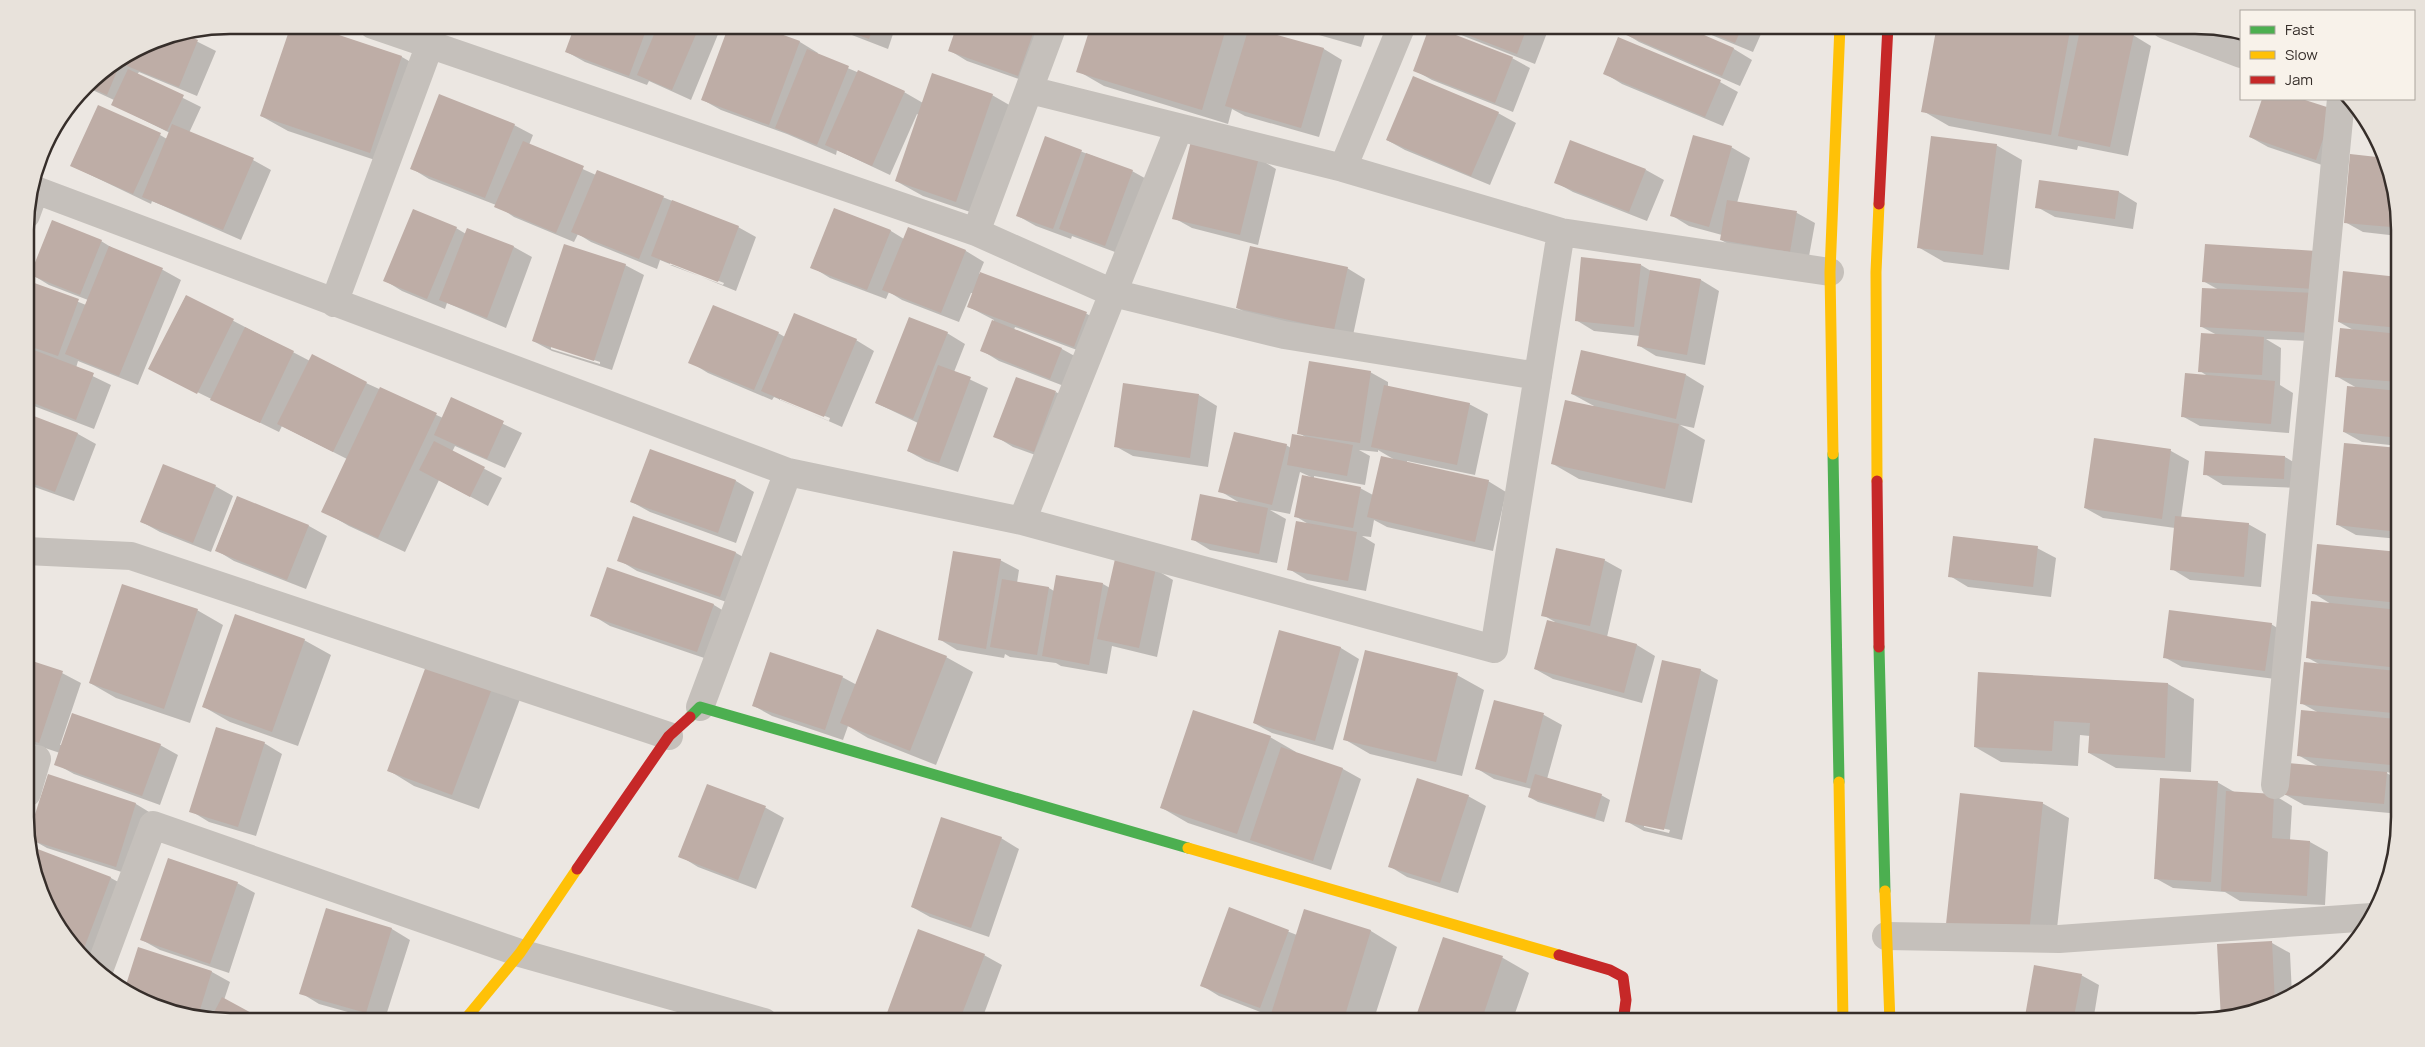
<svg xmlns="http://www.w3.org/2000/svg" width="2425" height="1047" viewBox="0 0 2425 1047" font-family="Manrope,sans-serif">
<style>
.shadow{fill:#0003;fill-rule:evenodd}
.building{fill:#beada6}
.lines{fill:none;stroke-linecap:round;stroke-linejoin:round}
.street{stroke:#c5c0bb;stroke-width:28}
.fast{stroke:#4caf50;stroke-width:11}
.slow{stroke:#ffc107;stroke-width:11}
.jam{stroke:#c62828;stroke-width:11}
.rim{fill:none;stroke:#362e2a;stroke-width:2.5}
</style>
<rect width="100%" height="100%" fill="#ece7e2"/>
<!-- shadow -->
<path class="shadow" d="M292,25H305L402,57L428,72L396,167L288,131L261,116Z
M483,25H496L494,30Z
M576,25H718L721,27L691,100L649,81L647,85L585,62L567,52Z
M731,25H753L800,42L818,53L817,55L904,92L923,103L992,95L1018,110L982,216L923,196L896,181L919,115L917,114L890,175L837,150L836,155L787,134L721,110L703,100Z
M826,25H896L888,49Z
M958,25H1056L1036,85L967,61L949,50Z
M1092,25H1252L1257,28L1256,30L1324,49L1342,60L1319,137L1245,116L1232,109L1228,124L1104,86L1078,71Z
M1284,25H1368L1361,47Z
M1440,25H1550L1535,64L1451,31Z
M1624,25H1678L1734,49L1752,60L1740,86L1639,42L1621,31Z
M1687,25H1765L1753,52Z
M1939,25H2079L2082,27L2086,25L2133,35L2151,46L2128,156L2078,146L2077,150L1949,126L1923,111Z
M182,34L216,51L197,96L139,72L137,75L201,107L189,133L253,160L271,170L241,240L152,201L151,204L72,166L160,135L167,139L170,133L112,104L114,100L86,87L95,76L152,40Z
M1512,58L1530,68L1513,112L1432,80L1414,70Z
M1604,73L1720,82L1738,92L1723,126L1622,84Z
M2263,99H2298L2333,110L2334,169L2268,147L2250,137Z
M1498,113L1516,123L1490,185L1405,150L1387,140Z
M514,125L533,135L529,145L596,175L597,171L738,227L756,237L736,291L660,260L657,269L591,242L578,234L574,242L514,217L496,205L429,179L411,168ZM670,262L724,283L723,285L670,265Z
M1046,138L1132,171L1150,181L1123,255L1072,236L1071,239L1036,226L1018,216Z
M1996,145L2022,160L2009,270L1944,262L1918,247Z
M1731,147L1750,158L1737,203L1797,213L1815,223L1808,262L1739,250L1721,240L1722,235L1689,226L1671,215Z
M2351,156L2386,159L2398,203V236L2363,232L2345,222Z
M1258,158L1276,169L1258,245L1192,228L1174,218Z
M1646,170L1664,180L1647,221L1573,192L1555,182Z
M2040,181L2119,192L2137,203L2133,229L2055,217L2037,207Z
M835,209L891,231L904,239L909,228L966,251L984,262L979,274L1087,314L1105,324L1093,356L1015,327L1014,330L1062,349L1080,359L1069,388L999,361L981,350L994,320L969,307L973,293H971L959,322L902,300L889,292L886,299L830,278L812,267Z
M456,228L466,234L467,229L514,247L532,257L506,328L447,303L445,309L402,291L384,280Z
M101,241L119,252L163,270L181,280L138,385L78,361L76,368L111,385L94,429L26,403V284L27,281L86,305L88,300L49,285L31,274Z
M2316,253L2331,342L2266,339L2281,348L2280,385L2293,393L2289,433L2200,426L2182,416L2209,377L2200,371L2217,335L2202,327L2219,290L2203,281Z
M625,265L644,275L612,370L552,351L533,341ZM551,346L600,362V364L551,349Z
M1641,265L1651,271L1701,280L1719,291L1705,365L1656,356L1638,345L1640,336L1594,331L1576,320Z
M1347,268L1365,279L1352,340L1256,318L1237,308Z
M2344,272L2398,278L2399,446L2362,442L2344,432L2357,388L2336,376L2355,331L2339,322Z
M186,296L310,361L366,383L443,418L452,399L522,433L505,468L455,446L452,452L502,478L488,506L439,480L405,552L349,526L323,511L347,459L282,426L279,432L150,369Z
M778,333L785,337L856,340L874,351L842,427L774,397L772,400L708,373L690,362ZM780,398L830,418L829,421L780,400Z
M947,333L965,344L954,372L988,388L958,472L926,461L908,451L918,423L876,403Z
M1370,372L1388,382V387L1469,404L1488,414L1475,475L1407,461V463L1488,481L1506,492L1493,551L1387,527L1374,520L1371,537L1362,536L1375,544L1366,591L1307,580L1289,569L1310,525L1295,516L1311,477L1300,472L1290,514L1270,510L1286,519L1277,563L1210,550L1192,539L1240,503L1220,491L1286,445L1291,448L1307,438L1299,433ZM1359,450L1378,452V450L1395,460L1373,495L1360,488L1314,479V476L1365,485L1370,456Z
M1686,375L1704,386L1694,428L1680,425L1705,440L1692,503L1579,479L1553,464L1594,406L1572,394Z
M1056,392L1074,403L1052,461L1013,447L995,436Z
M1199,395L1217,406L1208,467L1133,456L1115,446Z
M26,414L78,434L96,444L74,501L26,484Z
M2095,440L2171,451L2189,461L2181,518L2248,524L2266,534L2261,587L2190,580L2172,569L2175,528L2103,518L2085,508Z
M2399,449V539L2356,535L2338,525Z
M651,451L736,481L754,492L736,543L650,512L632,502Z
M2285,457L2303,468L2302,488L2223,485L2205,474Z
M215,486L233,496L211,552L160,532L142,522Z
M237,497L309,526L327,536L306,589L234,561L216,550Z
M634,517L736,553L754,563L738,606L637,571L619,560Z
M2318,546L2399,554L2400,721H2396L2400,723V774L2385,772L2400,781V814L2304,805L2286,795L2319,767L2298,755L2319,713L2301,703L2319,664L2308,658L2331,604L2313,593Z
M2037,548L2056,558L2051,597L1968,587L1950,576Z
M1000,560L1019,570L1017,583L1049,588L1054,591L1103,584L1110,588L1155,569L1173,580L1157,657L1112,646L1107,674L1061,666L1056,663L1010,657L1005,654L1004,658L957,650L939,639Z
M1604,560L1622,570L1607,637L1637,645L1655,656L1642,703L1553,679L1535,669L1555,622L1543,615Z
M608,569L714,605L732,616L716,662L610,626L592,615Z
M197,610L223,625L190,723L116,698L90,683Z
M2271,624L2289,635L2283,680L2182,667L2164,657Z
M1280,632L1341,648L1359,659L1333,750L1272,733L1254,723Z
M304,640L331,655L298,746L230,722L204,707Z
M946,657L973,672L936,765L868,738L848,726L843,740L772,716L754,706L842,677L857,685Z
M26,660L62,673L81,683L60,745H160L178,755L160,805L74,774L56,764L60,753L27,742Z
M430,660L520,699L479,809L414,786L388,770Z
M1700,670L1718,680L1682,840L1644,831L1626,821ZM1644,824L1670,830L1669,833L1644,827Z
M1980,673L2168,684L2194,699L2191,772L2116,768L2089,753L2090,736L2080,735L2078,766L2001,762L1975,747Z
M1457,675L1484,690L1462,776L1370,754L1344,739Z
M1495,701L1544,715L1562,725L1547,779L1601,795L1610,800L1604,822L1538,802L1529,797L1532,789L1494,779L1476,768Z
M1270,737L1296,752V754L1343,769L1361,779L1331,870L1188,823L1162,808Z
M264,743L282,754L256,836L209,822L191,811Z
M49,776L136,804L154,815L134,876L47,848L29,838Z
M2217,782L2236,793L2274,795L2292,806L2290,840L2310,842L2328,852L2325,905L2240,901L2225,892L2173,888L2155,878Z
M708,785L766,808L784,818L756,889L698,867L680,856Z
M1468,796L1486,806L1458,893L1407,877L1389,866Z
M2042,803L2069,818L2055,947L1973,938Z
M1001,838L1019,849L989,937L930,917L912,907Z
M36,850L111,878L129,888L101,961L77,952L67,942L41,896L31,861Z
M237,883L255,893L229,973L160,950L142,940Z
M1230,909L1297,935L1305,911L1371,931L1397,947L1373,1022H1286L1219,996L1201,985Z
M327,910L392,929L410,940L384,1022L319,1004L301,993Z
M1444,938L1503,958L1529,973L1512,1022H1416Z
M2272,943L2290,953L2292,995L2261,1011L2222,1019L2218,945Z
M139,949L212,972L230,982L224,1000L266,1022H230L152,1007Z
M984,955L1002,965L981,1022L885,1020Z
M2081,975L2099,985L2093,1022H2025Z"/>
<!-- building -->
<path class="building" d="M291,25H309L402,56L370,153L260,116Z
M575,25H648L629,76L565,52Z
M658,25H700L672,90L637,75Z
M729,25H756L800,41L769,125L701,100Z
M830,25H874L869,39Z
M957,25H1036L1018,76L948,51Z
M1091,25H1227L1202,110L1076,72Z
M1308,25H1337L1335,33Z
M1430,25L1513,57L1495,103L1413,71Z
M1441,25H1528L1517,54Z
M1622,25H1681L1734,48L1722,76L1619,32Z
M1691,25H1743L1735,43Z
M1937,25H2071L2051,135L1921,112Z
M2081,25H2092L2134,34L2110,147L2058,136Z
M1249,27L1324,48L1301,128L1225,106Z
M184,34L198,40L179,87L127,66L132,52L152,40Z
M1618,37L1721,80L1705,117L1603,74Z
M807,49L849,66L817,145L775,128Z
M122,59L107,95L87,86L95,76Z
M128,69L184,95L167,131L111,105Z
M858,70L905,91L872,166L825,145Z
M932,73L993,94L956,202L895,181Z
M1413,76L1499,112L1471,176L1386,140Z
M439,94L515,124L485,198L410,169Z
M2262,99H2302L2333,109L2316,160L2249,137Z
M98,105L161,133L133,194L70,166Z
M172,124L254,158L223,230L142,197Z
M1693,135L1732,146L1709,227L1670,216Z
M1045,136L1082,150L1053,229L1016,216Z
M1931,136L1997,144L1983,255L1917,248Z
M1570,140L1646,169L1629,212L1554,183Z
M523,141L584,166L556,233L494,207Z
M1191,141L1259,157L1240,235L1172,219Z
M1086,153L1133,170L1105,246L1059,229Z
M2350,154L2386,158L2395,190L2391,227L2344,223Z
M597,170L664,196L639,259L571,232Z
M2039,180L2119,191L2115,219L2035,208Z
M672,200L739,226L718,282L651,256Z
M1727,200L1797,211L1790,252L1720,240Z
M834,208L891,230L867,290L810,268Z
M413,209L457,227L427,299L383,281Z
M52,220L102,240L80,295L30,275Z
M908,227L966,250L941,313L882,290Z
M467,228L514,246L487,318L439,300Z
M564,244L626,264L594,361L532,341Z
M2205,244L2317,251L2314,289L2202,282Z
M109,246L163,268L119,376L65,354Z
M1250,246L1348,267L1334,330L1236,308Z
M1581,257L1641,264L1634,327L1575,321Z
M1650,270L1701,279L1687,355L1637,346Z
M2343,271L2398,277L2399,328L2338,322Z
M980,272L1087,312L1074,347L967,307Z
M26,280L79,299L58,356L26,345Z
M2202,288L2315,293L2313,333L2200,327Z
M186,295L234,319L197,394L148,369Z
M713,305L779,332L754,390L688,363Z
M794,313L857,339L824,417L761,391Z
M909,317L948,332L913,419L875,403Z
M992,320L1062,348L1050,379L980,351Z
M245,327L294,351L260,423L210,400Z
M2340,328L2399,334V382L2335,377Z
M2201,333L2264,337L2262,375L2198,372Z
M26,347L94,373L76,420L26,400Z
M1581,350L1686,374L1676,419L1571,394Z
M312,354L367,382L333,452L277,424Z
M1309,361L1371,371L1360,443L1297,434Z
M938,365L971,377L939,463L907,451Z
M2185,373L2275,381L2271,424L2181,417Z
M1016,377L1056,391L1034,452L993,437Z
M1123,383L1199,394L1190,458L1114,447Z
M1384,385L1470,403L1457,465L1371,447Z
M2347,386L2399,391V438L2343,432Z
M380,387L437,413L378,538L321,512Z
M451,397L504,421L487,459L434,435Z
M1565,400L1679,424L1665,489L1551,464Z
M26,413L78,433L55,492L26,481Z
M1234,432L1287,444L1272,505L1218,492Z
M1292,434L1353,445L1347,476L1287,465Z
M2094,438L2171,449L2162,519L2084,508Z
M434,441L485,467L470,497L419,470Z
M2344,443L2399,448V532L2336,525Z
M650,449L736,480L718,533L630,502Z
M2205,451L2285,456L2284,479L2203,475Z
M1381,456L1489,480L1475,542L1367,517Z
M163,464L216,485L193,543L140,522Z
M1302,475L1361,487L1353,528L1294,517Z
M1200,494L1268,508L1259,554L1191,540Z
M237,496L309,525L287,580L215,551Z
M633,516L736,552L720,597L617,561Z
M2175,516L2249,523L2244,577L2170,570Z
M1296,521L1357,532L1348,581L1287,570Z
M1953,536L2038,546L2033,587L1948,577Z
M2317,544L2399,552V603L2312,594Z
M1556,548L1605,559L1590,626L1541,616Z
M953,551L1001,559L986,649L938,640Z
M1115,559L1156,568L1139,648L1097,639Z
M607,567L714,604L697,652L590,616Z
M1056,575L1103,583L1089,665L1042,656Z
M1002,579L1049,587L1037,655L990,647Z
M122,584L198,609L164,709L89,683Z
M2311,601L2399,610V668L2306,658Z
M2169,610L2272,623L2265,671L2163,658Z
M235,614L305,639L272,732L202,707Z
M1547,620L1637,644L1624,693L1534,669Z
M877,629L947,656L910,751L840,723Z
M1279,630L1341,647L1315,741L1253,723Z
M1365,650L1458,673L1436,762L1343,740Z
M770,652L843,676L825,730L752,706Z
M429,658L494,683L452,795L387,771Z
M26,659L63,671L39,743L27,739Z
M1662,660L1701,669L1664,830L1625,822Z
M2304,662L2397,671L2393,713L2300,704Z
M1978,672L2168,683L2165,758L2088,753L2090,723L2054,721L2052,751L1974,747Z
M1494,700L1544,713L1526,783L1475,769Z
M1193,710L1271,736L1237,834L1160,808Z
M2301,710L2396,719L2391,765L2297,756Z
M72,713L161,744L142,796L54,765Z
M216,727L265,742L238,827L189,812Z
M1281,747L1343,768L1313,861L1250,840Z
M2288,763L2387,772L2384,804L2285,795Z
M48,774L136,803L116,867L27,839Z
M1535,774L1602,794L1595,818L1528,797Z
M1417,778L1469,795L1440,883L1388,867Z
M2160,778L2218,781L2211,882L2154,879Z
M707,784L766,806L738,880L678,857Z
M2226,791L2274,794L2272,838L2310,841L2307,896L2221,891Z
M1960,793L2043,802L2029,933L1946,924Z
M941,817L1002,837L971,928L911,907Z
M35,848L111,877L83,951L73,947L67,942L41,896L31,859Z
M168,858L238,882L210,964L140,940Z
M1229,907L1289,930L1260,1008L1200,986Z
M326,908L392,928L366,1013L299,994Z
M1304,909L1371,930L1343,1022H1294L1271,1014Z
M918,929L985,954L959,1022L884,1021Z
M1443,937L1503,956L1481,1022H1414Z
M2272,941L2275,1004L2261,1011L2221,1019L2217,944Z
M138,947L212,971L198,1016L152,1007L124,991Z
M2034,965L2082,974L2073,1022H2024Z
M222,997L268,1022H230L211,1018Z"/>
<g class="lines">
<!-- street -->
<path class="street" d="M373,25L976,232L1053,25
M2165,25L2241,54
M1030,90L1343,168L1561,232L1830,272
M1179,128L1022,521L1494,649L1561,232
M1343,168L1402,25
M33,189L788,472L1022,521
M26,215L35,190
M976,232L1113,293L1284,335L1538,376
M334,303L430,44
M26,551L131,556L669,736
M700,707L788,472
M2275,785L2341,99
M27,793L37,759
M1886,936L2059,939L2372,917
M98,973L153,825L520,953L764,1022"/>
<!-- fast -->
<path class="fast" d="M1833,454L1839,782
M1879,647L1885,891
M690,717L700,707L1188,848"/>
<!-- slow -->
<path class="slow" d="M1833,454L1830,272L1840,25
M1877,481L1876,272L1879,204
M1839,782L1843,1022
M1188,848L1559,955
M1885,891L1890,1022
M463,1022L520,953L577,869"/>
<!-- jam -->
<path class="jam" d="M1879,204L1888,25
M1877,481L1879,647
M577,869L669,736L690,717
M1559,955L1610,970L1623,977L1626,1000L1623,1022"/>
</g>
<!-- crop -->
<path d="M0 0H2425V1047H0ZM230 34H2195A196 196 0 0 1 2391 230V817A196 196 0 0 1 2195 1013H230A196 196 0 0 1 34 817V230A196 196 0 0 1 230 34Z" fill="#e8e2db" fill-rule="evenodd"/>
<path class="rim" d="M230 34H2195A196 196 0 0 1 2391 230V817A196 196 0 0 1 2195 1013H230A196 196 0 0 1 34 817V230A196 196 0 0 1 230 34Z"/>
<!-- legend -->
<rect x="2240" y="10" width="175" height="90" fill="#f8f2ea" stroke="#aaa49d"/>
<rect x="2250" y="26" width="25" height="8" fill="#4caf50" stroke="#aaa49d"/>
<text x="2285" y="35" font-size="15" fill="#362e2a">Fast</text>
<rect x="2250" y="51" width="25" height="8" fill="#ffc107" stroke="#aaa49d"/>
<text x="2285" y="60" font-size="15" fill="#362e2a">Slow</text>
<rect x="2250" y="76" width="25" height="8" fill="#c62828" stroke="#aaa49d"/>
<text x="2285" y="85" font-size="15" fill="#362e2a">Jam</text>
</svg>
